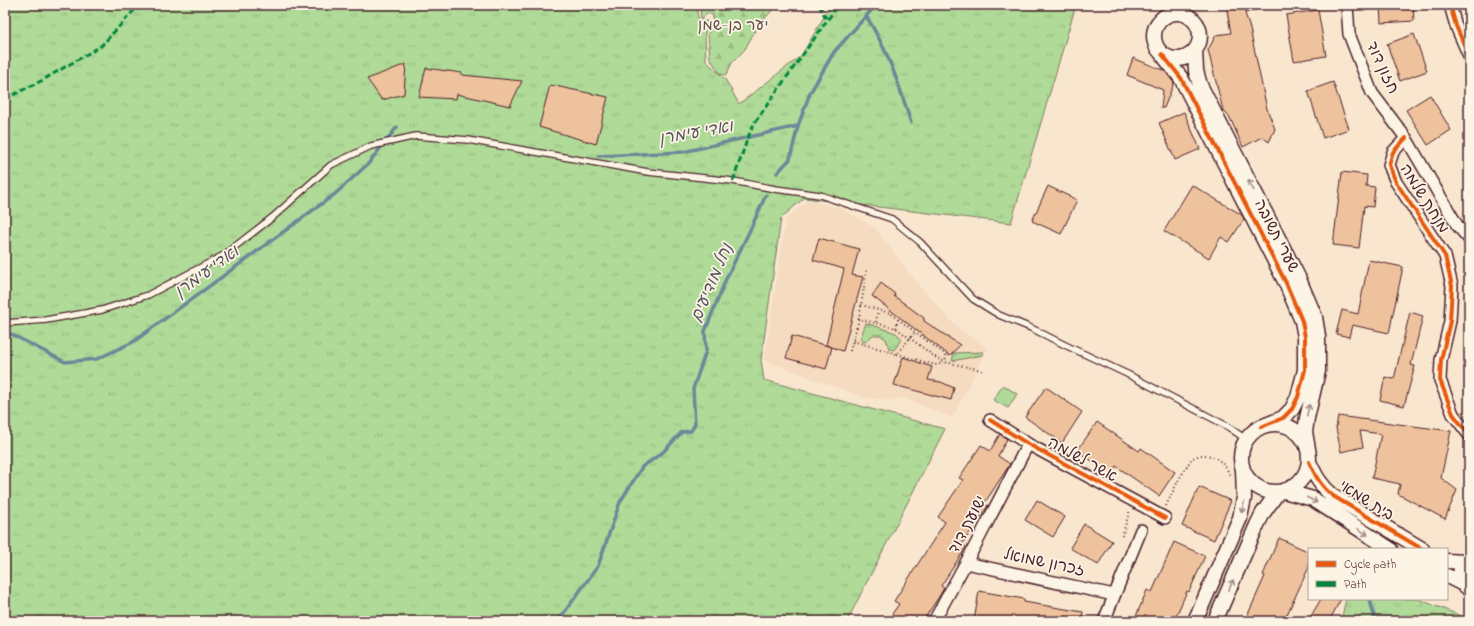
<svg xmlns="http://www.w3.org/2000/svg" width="1474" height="626" viewBox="0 0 1474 626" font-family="'Indie Flower','Playpen Sans Hebrew',sans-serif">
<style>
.built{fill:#f5dbc0}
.grass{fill:url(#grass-tufts);stroke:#7c7c61}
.forest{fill:url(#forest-firs);stroke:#7c7c61}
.green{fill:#afda97;stroke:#7c7c61}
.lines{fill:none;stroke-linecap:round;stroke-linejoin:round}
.stream{stroke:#6c8899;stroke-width:3.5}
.building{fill:#edc29c;stroke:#4a1f2b}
.service-casing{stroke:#4a1f2b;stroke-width:8}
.minor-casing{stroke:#4a1f2b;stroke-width:14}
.tertiary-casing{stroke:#4a1f2b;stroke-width:17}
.path{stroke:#4a1f2b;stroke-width:2;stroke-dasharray:1 3;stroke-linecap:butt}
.service{stroke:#fcf5e5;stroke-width:5.5}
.minor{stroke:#fcf5e5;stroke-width:11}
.tertiary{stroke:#fcf5e5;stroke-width:14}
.quiet{stroke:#00873e;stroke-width:3;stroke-dasharray:6 3;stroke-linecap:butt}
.cycleway-casing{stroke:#fcf5e5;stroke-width:6}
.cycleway{stroke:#e8590c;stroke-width:4}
.oneway{stroke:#a38a88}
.labels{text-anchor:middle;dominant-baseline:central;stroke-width:3.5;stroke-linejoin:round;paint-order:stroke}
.park-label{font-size:16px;fill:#634e46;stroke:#fcf5e5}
.street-label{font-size:16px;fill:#4a1f2b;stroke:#fcf5e5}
.water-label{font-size:17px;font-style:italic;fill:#5b5462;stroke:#fcf5e5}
</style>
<defs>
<pattern id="grass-tufts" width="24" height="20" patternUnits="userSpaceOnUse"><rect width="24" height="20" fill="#afda97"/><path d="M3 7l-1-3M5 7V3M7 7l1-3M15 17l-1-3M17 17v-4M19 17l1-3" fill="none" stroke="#98bb82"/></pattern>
<pattern id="forest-firs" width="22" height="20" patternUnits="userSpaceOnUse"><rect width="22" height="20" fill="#afda97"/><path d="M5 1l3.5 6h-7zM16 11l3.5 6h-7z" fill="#98bb82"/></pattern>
</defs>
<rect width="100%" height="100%" fill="#f8e6cf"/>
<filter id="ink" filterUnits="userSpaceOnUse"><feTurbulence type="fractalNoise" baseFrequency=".025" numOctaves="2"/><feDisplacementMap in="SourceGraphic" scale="8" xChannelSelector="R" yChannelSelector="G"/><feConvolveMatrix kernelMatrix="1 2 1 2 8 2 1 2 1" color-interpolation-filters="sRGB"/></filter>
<g filter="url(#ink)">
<!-- built -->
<path class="built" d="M808,201L838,207L875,228L921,288L958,328L988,348L952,418L904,398L887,400L865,398L764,360L786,219Z"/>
<!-- grass -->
<path class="grass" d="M5,5H696L699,22L708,21L705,33L706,61L725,79L739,104L801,56L831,5H1076L1011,223L804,198L781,218L761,360L764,380L945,429L847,621H5Z
M866,323L896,333L902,339L894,350L889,349L886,339L880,335H873L867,341L864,342L860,339Z
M983,352V355L952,361L954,353Z
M1346,599H1418L1469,619V621H1341Z"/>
<!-- forest -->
<path class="forest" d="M700,5H777L757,27L745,49L732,63L726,75L720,74L710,58L708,33L712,25L713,15L707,13L701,20Z"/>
<!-- green -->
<path class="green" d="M1003,385L1017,394L1008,408L993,400Z"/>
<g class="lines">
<!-- stream -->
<path class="stream" d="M866,16C888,50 899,85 911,123
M598,156L683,152L798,126
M777,173L790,159L798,126L810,93L834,52L876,5
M5,331L65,362L97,359L133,342L335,194L368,164L397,127
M1370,599L1375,621
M558,621L598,566L620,502L642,467L662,453L682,432L691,431L695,424L693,389L706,351L705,331L726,279L751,228L766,195"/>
</g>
<!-- building -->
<path class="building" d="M1226,5H1264L1265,7L1245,13L1250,29L1267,109L1275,129L1269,142L1262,137L1243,147L1230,118L1223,110L1208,50L1216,35L1231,33Z
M1380,5H1413L1414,21L1381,23Z
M1318,10L1326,56L1294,61L1286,15Z
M1414,34L1427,71L1400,81L1387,44Z
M1133,58L1165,71L1174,83L1164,108H1161L1163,90L1127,75Z
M406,64L404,94L382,100L367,79Z
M426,68L462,73V75L522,81L510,106L457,94L456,99L419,97Z
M1333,82L1349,129L1323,138L1308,91Z
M550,85L608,97L596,144L539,127Z
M1430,95L1451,130L1428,145L1406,110Z
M1184,112L1200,149L1175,160L1159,123Z
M1342,172L1367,175L1366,186L1375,187L1373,207L1364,206L1359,248L1333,245Z
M1192,185L1242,215L1244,219L1229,242L1221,237L1209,258L1164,231Z
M1048,186L1077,200L1061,234L1032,221Z
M819,238L859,249L852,275L863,277L843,351L826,345L844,269L813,260Z
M1369,260L1403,267L1389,333L1352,325L1349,337L1336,334L1342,310L1358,314Z
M881,283L895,294L894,296L924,318V321L960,345L950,356L872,296Z
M1410,312L1423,316L1411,365L1415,366L1404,406L1380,400L1385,377L1394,379Z
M792,336L832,347L826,369L786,358Z
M903,357L932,367L928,380L941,382L954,388L951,400L894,385Z
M1046,387L1082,412L1062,443L1025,417Z
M1338,416L1451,431L1441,478L1457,490L1445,519L1398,494L1400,484L1372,478L1381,434L1360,431L1363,447L1341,452L1336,428Z
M1097,422L1139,451L1141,448L1175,472L1159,496L1116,466L1111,474L1077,451Z
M1000,434L1007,439L998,456L1010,464L984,504L988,506L962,544L966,547L941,586L944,588L940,595L923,621H887L899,604L894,601L945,522L938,517L963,480L959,478L981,445L990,451Z
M1199,487L1231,501L1214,540L1182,526Z
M1037,500L1065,517L1053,537L1025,520Z
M1084,524L1112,541L1098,565L1070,548Z
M1279,538L1309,552V567L1284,621H1245L1265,576L1263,575Z
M1174,542L1205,556L1189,592L1187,591L1174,621H1134L1147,590L1152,592Z
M979,591L1024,599V602L1083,612L1082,621H974Z
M1321,599H1341L1329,621H1308Z"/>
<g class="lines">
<!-- service casing -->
<g class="service-casing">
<path id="service" d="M5,323L46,320L102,310L148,295L224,255L273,217L331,165L371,146L416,136L468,140L648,172L733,181L775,189L820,195L892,219L920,242L973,299L999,315L1031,328L1065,345L1127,374L1227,426L1247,440"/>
</g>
<!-- minor casing -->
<g class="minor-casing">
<path id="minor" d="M1347,5L1349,34L1372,93L1406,138L1457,225L1469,239
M1450,5L1456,26L1469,56
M1406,138L1393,152L1389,165L1396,182L1445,256L1452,286L1450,321L1441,360L1440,380L1453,414L1469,435
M990,420L1028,444L1165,518
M966,563L1114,595
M934,621L975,546L1028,444
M1104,621L1141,530"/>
</g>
<!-- tertiary casing -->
<g class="tertiary-casing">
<path id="tertiary" d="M1154 36a23 23 0 1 1 46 0a23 23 0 1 1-46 0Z
M1195,50L1196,71L1200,85L1298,277L1315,317L1318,336V371L1307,418L1305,432L1308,449
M1162,54L1181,78L1286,283L1302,321L1305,337V370L1298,397L1292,409L1283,418L1261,427
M1241 458a34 34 0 1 1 68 0a34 34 0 1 1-68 0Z
M1309,462C1316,477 1320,485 1333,496L1422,549
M1284,491L1313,499L1390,549
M1469,559C1457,567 1458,581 1469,589
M1447,561L1465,562
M1447,576L1463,584
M1195,621L1240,518L1244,498L1243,469
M1215,621L1257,525L1263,513L1278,492"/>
</g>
<!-- path -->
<path class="path" d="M861,305L890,313L946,355L945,362L985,371
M859,319L867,268
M876,322L878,310
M896,328L898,319
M853,341L897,354L915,332
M850,351L859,319L896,328L938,359L945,362
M897,354L935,365L944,363
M1166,506L1178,481L1192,458C1196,457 1201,454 1205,455C1216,455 1227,466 1230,476
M1122,536L1130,510"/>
<!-- service -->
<use href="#service" class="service"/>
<!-- minor -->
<use href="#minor" class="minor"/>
<!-- tertiary -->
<use href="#tertiary" class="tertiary"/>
<!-- quiet -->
<path class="quiet" d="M819,5L827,20
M5,99L41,81L101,46L139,5
M733,181L748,137L755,122L838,5"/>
<!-- cycleway casing -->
<g class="cycleway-casing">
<path id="cycleway" d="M1450,5L1456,26L1469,56
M1162,54L1181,78L1286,283L1302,321L1305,337V370L1298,397L1292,409L1283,418L1261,427
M1406,138L1393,152L1389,165L1396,182L1445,256L1452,286L1450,321L1441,360L1440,380L1453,414L1469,435
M990,420L1028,444L1165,518
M1309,462C1316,477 1320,485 1333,496L1422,549"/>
</g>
<!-- cycleway -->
<use href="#cycleway" class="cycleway"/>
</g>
<!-- one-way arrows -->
<defs><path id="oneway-shaft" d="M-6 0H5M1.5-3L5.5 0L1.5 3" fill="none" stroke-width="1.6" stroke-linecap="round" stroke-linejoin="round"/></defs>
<g class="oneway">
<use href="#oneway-shaft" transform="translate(1251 185) rotate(-117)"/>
<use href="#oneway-shaft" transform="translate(1308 410) rotate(-78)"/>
<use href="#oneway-shaft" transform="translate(1312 500) rotate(27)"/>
<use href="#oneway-shaft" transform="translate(1243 507) rotate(102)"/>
<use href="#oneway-shaft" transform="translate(1363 532) rotate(32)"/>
<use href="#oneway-shaft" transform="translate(1231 585) rotate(-66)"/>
</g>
</g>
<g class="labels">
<!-- park labels -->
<g class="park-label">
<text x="733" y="26">יער בן-שמן</text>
</g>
<!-- street labels -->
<g class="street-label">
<text transform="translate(1382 68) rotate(65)">חזון דוד</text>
<text transform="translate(1424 199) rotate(58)">מנחת שלמה</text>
<text transform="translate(1276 236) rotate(63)">שערי תשובה</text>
<text transform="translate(1082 460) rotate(29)">אשר לשלמה</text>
<text transform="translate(1366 501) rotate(32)">בית שמאי</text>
<text transform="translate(968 525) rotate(-62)">ישועת דוד</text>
<text transform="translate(1044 563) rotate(12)">זכרון שמואל</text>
</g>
<!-- water labels -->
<g class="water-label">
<text transform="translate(696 133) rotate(-10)">ואדי עימרן</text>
<text transform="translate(207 272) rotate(-36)">ואדי עימרן</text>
<text transform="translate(712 283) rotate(-67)">נחל מודיעים</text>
</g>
</g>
<!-- margin -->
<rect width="1474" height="626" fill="none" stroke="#fcf5e5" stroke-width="20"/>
<rect x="10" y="10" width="1454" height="606" fill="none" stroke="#4a1f2b" stroke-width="1.5" filter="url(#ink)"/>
<!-- legend -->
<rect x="1308" y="548" width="140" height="52" fill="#fcf5e5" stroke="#b59f9b"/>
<rect x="1316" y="561" width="20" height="6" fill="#e8590c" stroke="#b59f9b"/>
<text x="1344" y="568" font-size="12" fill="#4a1f2b">Cycle path</text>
<rect x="1316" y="581" width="20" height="6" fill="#00873e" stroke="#b59f9b"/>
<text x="1344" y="588" font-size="12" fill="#4a1f2b">Path</text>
</svg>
